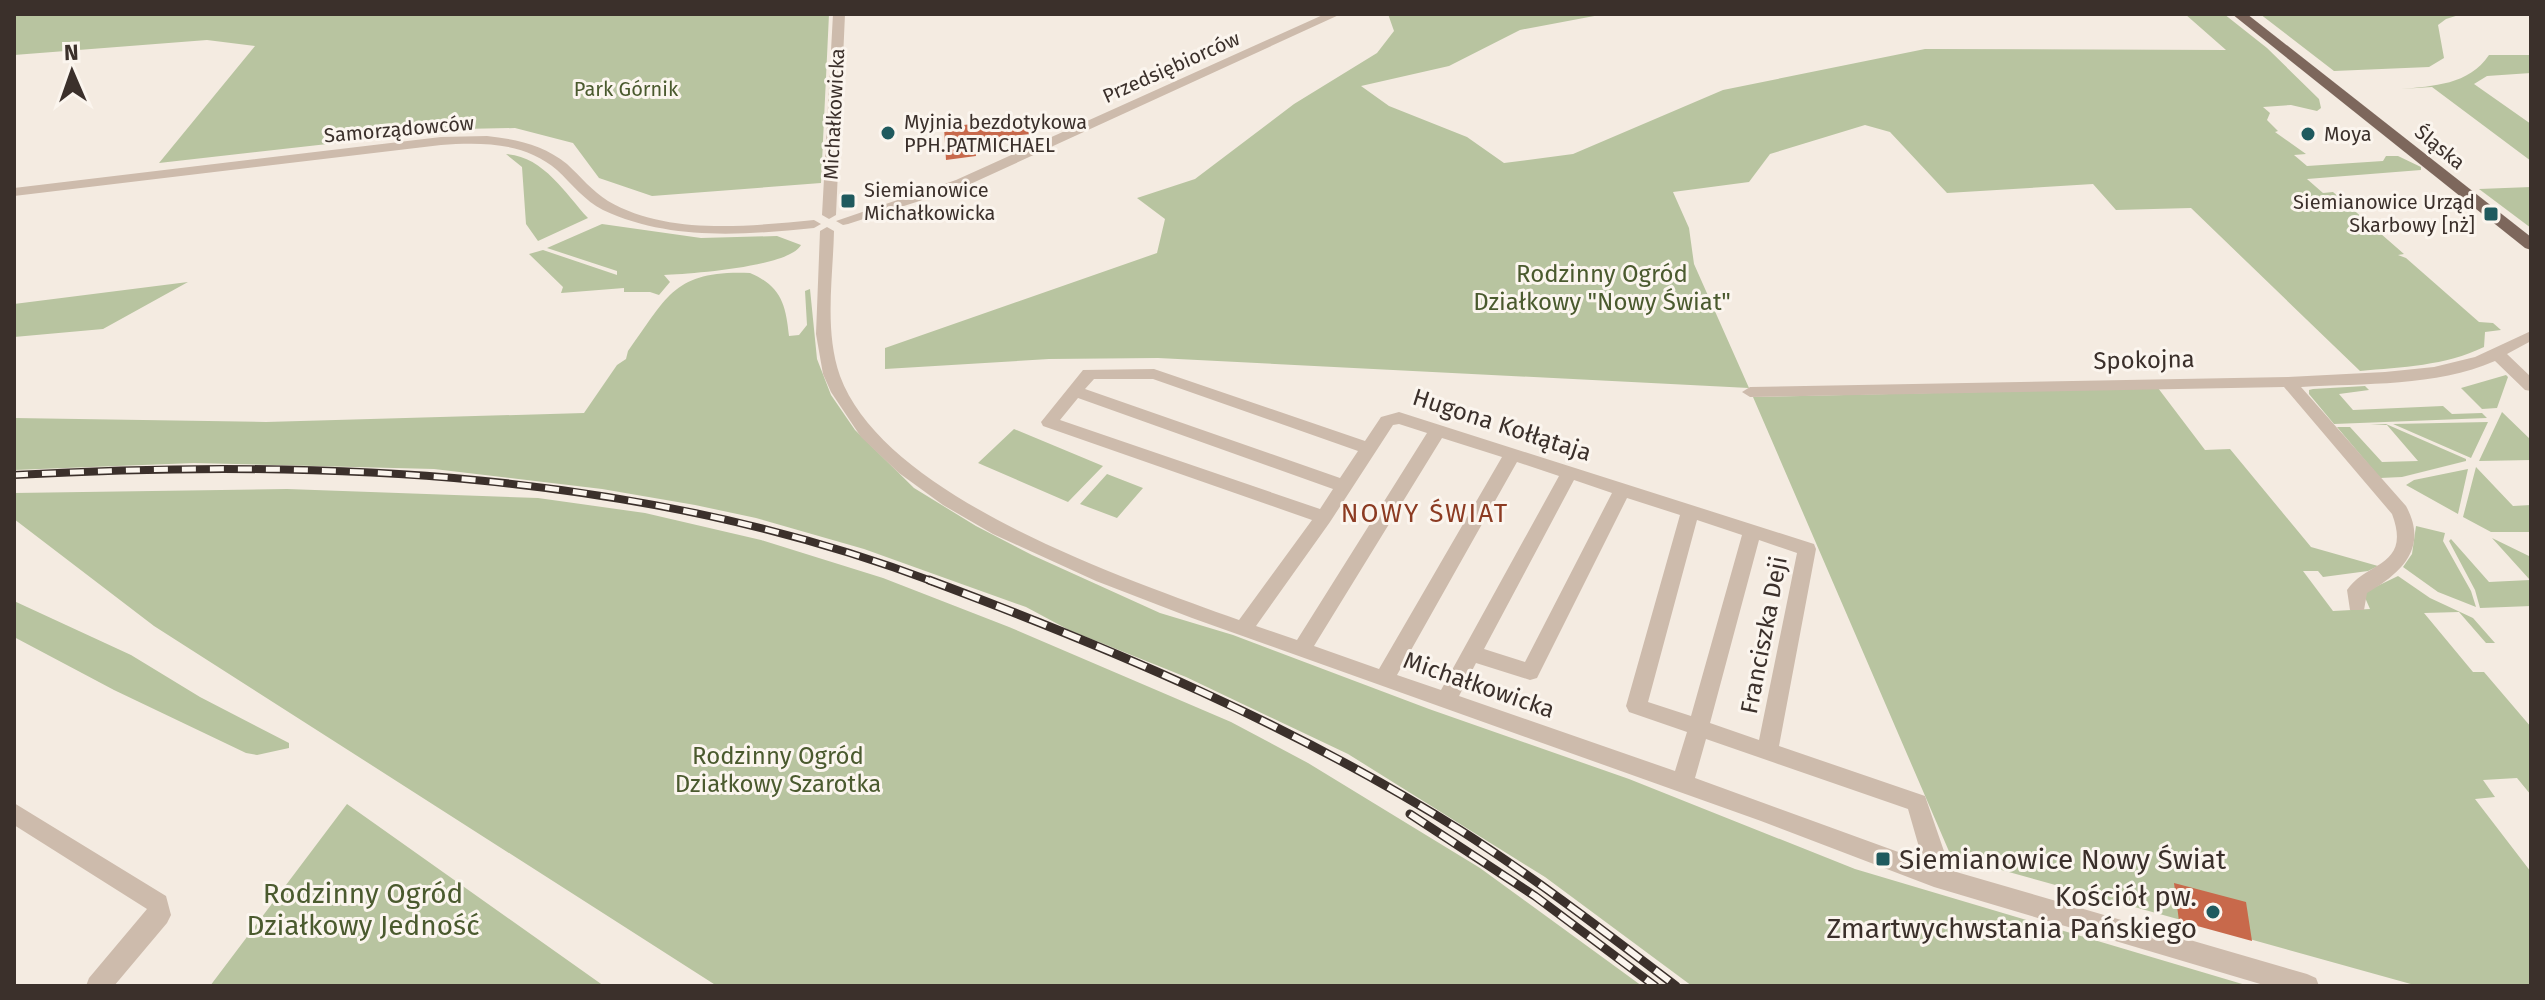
<svg xmlns="http://www.w3.org/2000/svg" width="2545" height="1000" viewBox="0 0 2545 1000" font-family="'Fira Sans',sans-serif">
<style>
.green{fill:#b8c4a0}
.building{fill:#c8694b}
.lines{fill:none;stroke-linecap:round;stroke-linejoin:round}
.minor{fill:#cdbbac;fill-rule:evenodd}
.major{fill:#7d675c;fill-rule:evenodd}
.rail-far1-casing{stroke:#3b302b;stroke-width:8}
.rail-casing{stroke:#3b302b;stroke-width:9}
.rail-far1{stroke:#fbf5ee;stroke-width:5;stroke-dasharray:14;stroke-linecap:butt}
.rail{stroke:#fbf5ee;stroke-width:6;stroke-dasharray:18;stroke-linecap:butt}
.poi-dot{fill:#1f5a5e;stroke:#fbf5ee;stroke-width:3}
.labels{text-anchor:middle;dominant-baseline:central;stroke-width:6;stroke-linejoin:round;paint-order:stroke}
.far-street-label{font-size:20px;fill:#3b302b;stroke:#fbf5ee}
.far-park-label{font-size:20px;fill:#4a5a2e;stroke:#fbf5ee}
.far-poi-label{font-size:20px;fill:#3b302b;stroke:#fbf5ee;text-anchor:start}
.park-label{font-size:24px;fill:#4a5a2e;stroke:#fbf5ee}
.street-label{font-size:24px;fill:#3b302b;stroke:#fbf5ee}
.neighbourhood-label{font-size:26px;letter-spacing:2px;fill:#8c3b22;stroke:#fbf5ee}
.near-poi-label{font-size:28px;fill:#3b302b;stroke:#fbf5ee;text-anchor:start}
.near-park-label{font-size:28px;fill:#4a5a2e;stroke:#fbf5ee}
</style>
<rect width="100%" height="100%" fill="#f4ebe1"/>
<!-- green -->
<path class="green" d="M14,14H829L821,183L652,196L599,178L573,143L515,128L461,129L159,163L255,46L207,40L14,55Z
M1388,14H1605L1520,30L1449,66L1361,86L1389,106L1467,137L1504,163L1573,154L1723,90L1925,49L2226,50L2185,14H2224L2267,48L2319,99L2321,108L2317,111L2291,105L2263,107L2270,113L2267,120L2278,131L2275,132L2306,154L2294,155L2307,166L2383,161L2386,156H2398L2421,167V170L2307,179L2323,193L2333,192L2404,254L2398,255L2406,258L2479,322L2493,323L2501,330L2485,332L2484,347C2445,366 2402,367 2360,371L2191,208L2116,210L2093,184L1947,193L1890,132L1865,125L1770,154L1749,182L1673,192L1689,228L1694,264L1749,388L1158,358L1049,359L885,369V348L1157,253L1165,219L1137,198L1195,179L1294,104L1377,53L1394,31Z
M2260,14H2462L2446,19L2438,25L2444,58L2429,67L2334,71Z
M2489,55H2531V73L2487,76L2474,84L2531,124V161L2432,87L2401,89C2433,86 2469,85 2489,55Z
M506,154C543,156 565,193 588,218L538,241L526,224L522,167Z
M2531,187V228L2479,189Z
M602,224L701,238L777,236L801,245C789,267 691,274 664,275L670,282L659,295L650,292H624V288L561,293L563,287L529,254L543,250L617,275V271L547,248Z
M750,273C781,286 786,305 789,336L799,335L807,325L805,291L810,289L817,359L831,395L855,430L914,488L976,526L1032,555L1160,613L1233,635L1429,709L1629,779L1855,869L2249,986H1692L1545,877L1348,754L1186,677L1069,630L1026,607L864,549L756,518L695,505L602,489L434,469L194,463L14,470V418L266,422L584,413L617,365L626,359L628,351C668,296 674,270 750,273Z
M188,282L103,329L14,337V304Z
M2506,375L2508,377L2497,408L2482,409L2461,388Z
M2365,386L2369,390L2339,394L2353,410L2443,406L2452,414L2482,413L2487,418L2334,424L2309,394V390L2313,389Z
M2158,388L2205,450L2230,449L2311,547L2378,566L2368,571L2323,577L2318,571H2303L2333,611L2370,609L2363,593L2398,576L2430,598L2473,618L2495,643H2486L2459,612L2424,613L2473,672H2484L2531,727V795L2517,778L2483,780L2495,797L2475,799L2531,872V986H2418L1951,856L1753,397Z
M2502,412L2531,440V460L2479,461Z
M2488,422L2471,458L2393,424Z
M2386,424L2466,459V461L2402,477L2380,478L2337,427H2350L2382,462L2418,461L2387,425H2370Z
M1014,429L1103,466L1068,502L978,463Z
M2476,467L2513,506L2531,505V532H2491L2463,517Z
M2468,469L2458,514L2406,485L2414,480Z
M1107,474L1143,488L1117,518L1080,504Z
M287,489L538,498L645,513L761,540L883,578L1009,627L1231,722L1308,763L1480,868L1642,986H717L154,626L14,519V493Z
M2416,526L2445,533L2443,541L2471,591L2476,607L2438,592L2403,567L2412,554Z
M2492,538L2531,557V606L2480,608L2475,590L2449,541L2451,539L2489,582L2530,580Z
M14,601L131,655L200,697L289,743V748L257,755L246,753L114,690L14,637Z
M347,804L604,986H210Z"/>
<!-- building -->
<path class="building" d="M1029,118L1031,134L974,140L976,156L946,160L944,127Z
M2174,883L2246,902L2252,941L2179,921Z"/>
<g class="lines">
<!-- minor -->
<path class="minor" d="M833,14H845L836,215L829,219L822,215Z
M1325,14H1341L966,186L848,224L843,225L836,221L956,180Z
M487,136C515,139 544,145 567,164C581,177 592,191 608,201C668,236 749,226 814,220L821,224L814,228C744,235 669,241 603,210C585,201 572,184 557,170C525,142 481,142 441,145L14,196V188L441,137Z
M827,227L834,231C833,278 824,330 840,376C885,498 1124,578 1239,620L1312,520L1043,426L1041,422L1083,370L1154,369L1365,441L1381,417L1399,412L1814,544L1816,549L1779,746L1925,796L1946,857V869L2307,974L2316,978L2319,986H2267L1934,887L1761,821L1192,618L1096,581L993,534L943,505L899,473L861,437L831,392L823,374L816,334L820,231ZM1094,379H1153L1358,451L1340,478L1085,389ZM1078,398L1333,489L1320,509L1060,420ZM1399,424L1427,433L1297,640L1256,626L1330,522L1393,425ZM1442,438L1502,457L1379,669L1314,646ZM1517,462L1559,476L1441,690L1397,675ZM1574,480L1612,493L1525,662L1484,649ZM1627,498L1680,515L1626,706L1629,712L1687,732L1675,771L1459,696L1476,663L1530,680L1537,678ZM1697,520L1742,535L1691,716L1648,702ZM1759,540L1797,553L1759,740L1710,723ZM1706,739L1908,809L1923,861L1695,778Z
M2531,331V341L2507,354L2531,377V391L2525,390L2495,361C2435,387 2365,383 2301,387L2406,506C2429,548 2401,573 2367,593L2364,610H2350L2347,590C2366,561 2412,567 2392,514L2284,387L1750,397L1742,392L1750,387L2288,377L2385,372L2434,367L2475,357Z
M14,803L166,896L171,915L167,923L114,986H86L89,978L147,909L14,825Z"/>
<!-- major -->
<path class="major" d="M2232,14H2247L2531,237V250L2525,248Z"/>
<!-- rail-far1 casing -->
<g class="rail-far1-casing">
<path id="rail-far1" d="M14,475C324,458 640,471 934,582"/>
</g>
<!-- rail casing -->
<g class="rail-casing">
<path id="rail" d="M929,580C1111,648 1295,726 1460,830C1535,878 1605,932 1676,986
M1410,814L1535,896L1655,986"/>
</g>
<!-- rail-far1 -->
<use href="#rail-far1" class="rail-far1"/>
<!-- rail -->
<use href="#rail" class="rail"/>
</g>
<!-- markers -->
<g class="poi-dot">
<circle cx="888" cy="133" r="8"/>
<circle cx="2308" cy="134" r="8"/>
<rect x="840" y="193" width="16" height="16" rx="4"/>
<rect x="2483" y="206" width="16" height="16" rx="4"/>
<rect x="1875" y="851" width="16" height="16" rx="4"/>
<circle cx="2213" cy="912" r="8"/>
</g>
<g class="labels">
<!-- far-street labels -->
<g class="far-street-label">
<text transform="translate(1171 67) rotate(-24)">Przedsiębiorców</text>
<text transform="translate(834 114) rotate(-87)">Michałkowicka</text>
<text transform="translate(399 129) rotate(-5)">Samorządowców</text>
<text transform="translate(2440 147) rotate(39)">Śląska</text>
</g>
<!-- far-park labels -->
<g class="far-park-label">
<text x="626" y="89">Park Górnik</text>
</g>
<!-- far-poi labels -->
<g class="far-poi-label">
<text x="904" y="122">Myjnia bezdotykowa<tspan x="904" dy="23">PPH.PATMICHAEL</tspan></text>
<text x="2324" y="134">Moya</text>
<text x="864" y="190">Siemianowice<tspan x="864" dy="23">Michałkowicka</tspan></text>
<text x="2475" y="202" text-anchor="end">Siemianowice Urząd<tspan x="2475" dy="23">Skarbowy [nż]</tspan></text>
</g>
<!-- park labels -->
<g class="park-label">
<text x="1602" y="274">Rodzinny Ogród<tspan x="1602" dy="28">Działkowy "Nowy Świat"</tspan></text>
<text x="778" y="756">Rodzinny Ogród<tspan x="778" dy="28">Działkowy Szarotka</tspan></text>
</g>
<!-- street labels -->
<g class="street-label">
<text transform="translate(2144 360) rotate(-1)">Spokojna</text>
<text transform="translate(1502 425) rotate(18)">Hugona Kołłątaja</text>
<text transform="translate(1764 635) rotate(-79)">Franciszka Deji</text>
<text transform="translate(1479 685) rotate(19)">Michałkowicka</text>
</g>
<!-- neighbourhood labels -->
<g class="neighbourhood-label">
<text x="1425" y="513">NOWY ŚWIAT</text>
</g>
<!-- near-poi labels -->
<g class="near-poi-label">
<text x="1899" y="859">Siemianowice Nowy Świat</text>
<text x="2197" y="896" text-anchor="end">Kościół pw.<tspan x="2197" dy="32">Zmartwychwstania Pańskiego</tspan></text>
</g>
<!-- near-park labels -->
<g class="near-park-label">
<text x="363" y="893">Rodzinny Ogród<tspan x="363" dy="32">Działkowy Jedność</tspan></text>
</g>
</g>
<!-- border -->
<rect width="2545" height="1000" fill="none" stroke="#3b302b" stroke-width="32"/>
<!-- north arrow -->
<g transform="translate(72 72) rotate(358)" stroke="#fbf5ee" stroke-width="6" paint-order="stroke">
<path d="M0-6L14 30L0 20L-14 30Z" fill="#3b302b"/>
<text y="-12" font-size="22" font-weight="bold" text-anchor="middle" fill="#3b302b">N</text>
</g>
</svg>
